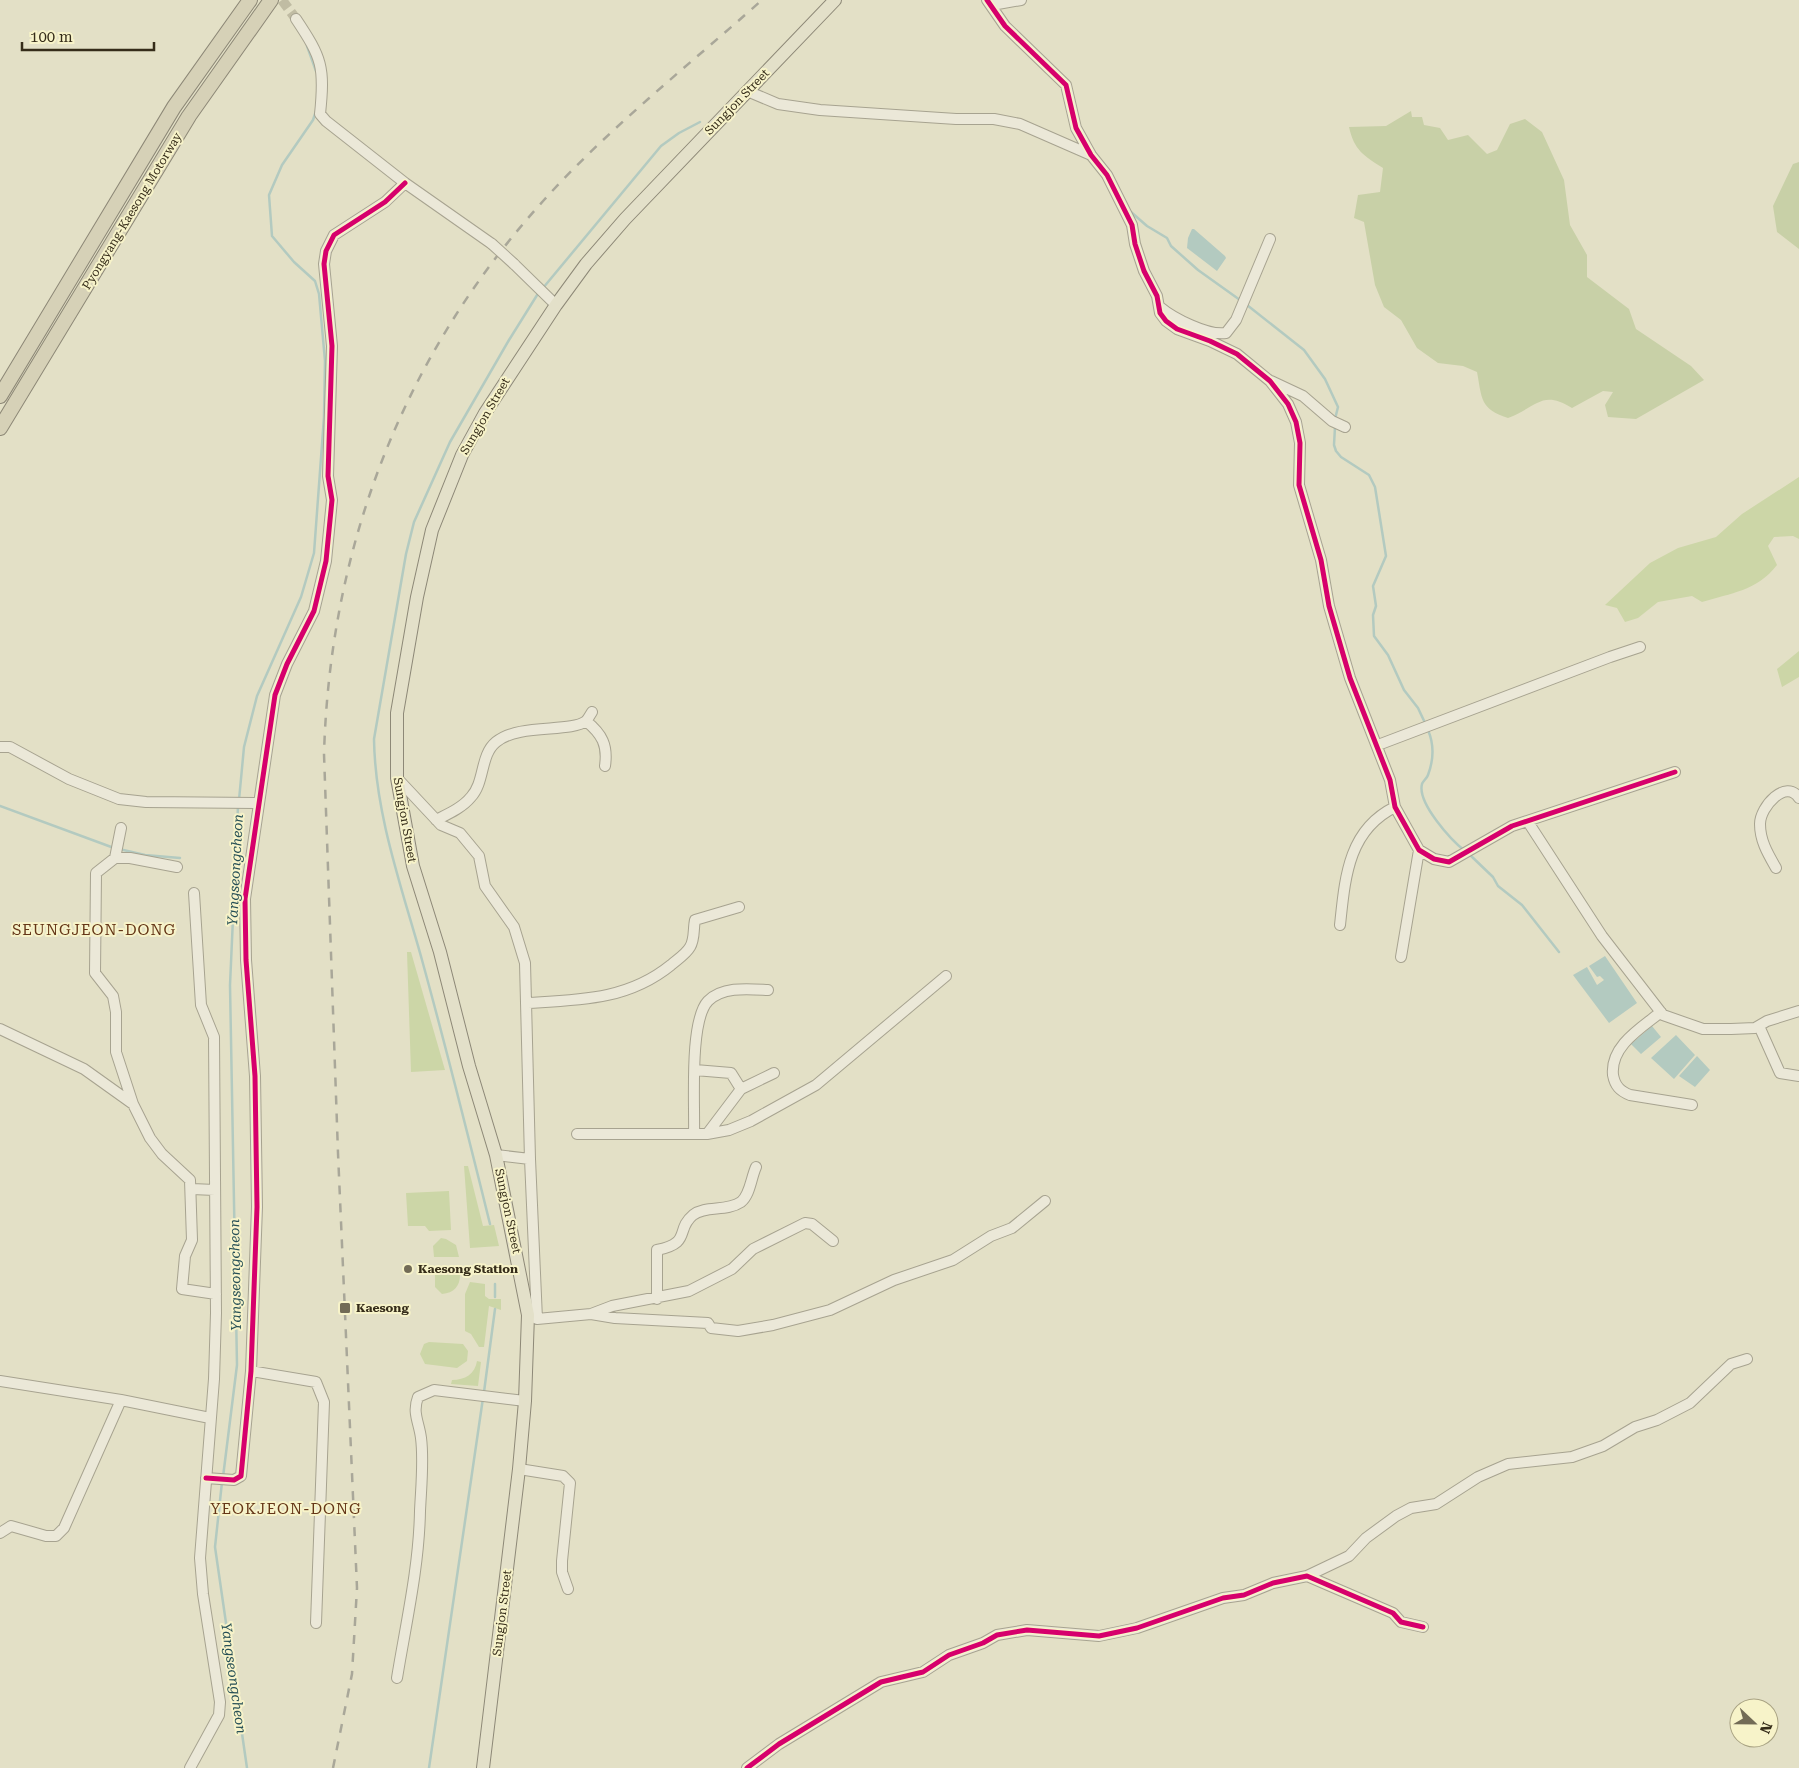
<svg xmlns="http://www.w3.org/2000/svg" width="1799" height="1768" viewBox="0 0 1799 1768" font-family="'Roboto Serif',serif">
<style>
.green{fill:#ccd6a7}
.cemetery{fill:#c8d0a7}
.water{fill:#b3cac0}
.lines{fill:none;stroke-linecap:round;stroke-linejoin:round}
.stream{stroke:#b3cac0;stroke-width:2.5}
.minor-tunnel{stroke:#c0bca3;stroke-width:10;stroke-dasharray:10 5;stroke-linecap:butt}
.minor-casing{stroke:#a7a390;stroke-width:12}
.major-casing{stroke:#8d8877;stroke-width:14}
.highway-casing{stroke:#8d8877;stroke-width:16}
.minor{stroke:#ebe8d8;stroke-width:10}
.major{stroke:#e3e0c9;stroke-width:12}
.highway{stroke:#d6d1b7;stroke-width:14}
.rail{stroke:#a9a799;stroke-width:2.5;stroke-dasharray:9 9;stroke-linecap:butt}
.minor-bridge-casing{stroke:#a7a390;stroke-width:12;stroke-linecap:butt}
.minor-bridge{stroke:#ebe8d8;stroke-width:10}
.cycleway-casing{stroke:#f7f3c9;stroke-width:8}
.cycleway{stroke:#d6006c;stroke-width:5}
.poi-dot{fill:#726b56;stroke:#f7f3c9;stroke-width:2}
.labels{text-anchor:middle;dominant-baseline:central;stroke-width:4;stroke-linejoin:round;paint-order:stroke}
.street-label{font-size:12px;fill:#352c19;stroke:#f7f3c9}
.poi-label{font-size:12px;font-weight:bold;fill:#352c19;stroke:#f7f3c9;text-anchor:start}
.water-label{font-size:14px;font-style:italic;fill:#275056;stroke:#f7f3c9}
.quarter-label{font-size:15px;letter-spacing:1px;fill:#643516;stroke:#f7f3c9}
</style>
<rect width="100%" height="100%" fill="#e3e0c6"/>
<!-- green -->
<path class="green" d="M1799,477V539L1793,536L1774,537L1768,546L1777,565C1757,591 1731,593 1702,602L1692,596L1658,602L1638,618L1625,622L1617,608L1605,605L1650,563L1678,548L1716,537L1742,514Z
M1799,651V677L1782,687L1777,669Z
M407,952H411L445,1070L411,1072Z
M464,1166H468L483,1226L494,1225L499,1246L470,1248Z
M449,1191L451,1230L429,1231L425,1226H408L406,1193Z
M441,1238L446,1239L456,1245L459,1257H434L433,1246Z
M435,1275H460C460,1286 454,1293 442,1294L435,1287Z
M470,1282L485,1284V1296L489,1299H501V1310L489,1306L484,1347H479L471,1334L465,1331V1294Z
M429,1342L463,1344L468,1351L467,1361L457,1368L425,1364L420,1354L424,1344Z
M477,1361L481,1362L478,1386L451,1384L452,1380C465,1380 475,1374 477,1361Z"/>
<!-- cemetery -->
<path class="cemetery" d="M1411,111L1412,117H1422L1424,125L1440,128L1448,140L1468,135L1487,154L1497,150L1510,124L1525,119L1542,132L1564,180L1570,225L1587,255V277L1629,309L1636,329L1691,366L1704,380L1636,419L1608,417L1605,405L1613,392L1603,391L1572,408C1542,389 1537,407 1508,418C1480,409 1482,399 1477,372L1463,366L1438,363L1417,348L1401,320L1384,307L1375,285L1364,222L1354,218L1358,195L1380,192L1383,168C1364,156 1354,150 1349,127L1386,126Z
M1799,162V249L1777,232L1773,206L1793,164Z"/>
<!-- water -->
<path class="water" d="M1192,229H1194L1225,256L1226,258L1217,271L1187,248L1188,238Z
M1605,956L1637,1003L1609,1023L1573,975L1587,967L1597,985L1604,980L1600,976L1597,977L1589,966Z
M1652,1026L1661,1037L1641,1054L1631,1044Z
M1676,1035L1695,1055L1674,1079L1651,1058Z
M1697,1056L1710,1070L1695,1087L1679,1076Z"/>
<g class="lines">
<!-- stream -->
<path class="stream" d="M307,46L316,71
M1131,212L1147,226L1167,238L1171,246L1198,270L1240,300
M543,288L661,146L679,133L700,122
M1247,305L1304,350L1325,379L1338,407L1335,419
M1335,427L1334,445L1336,451L1341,457L1369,475L1375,487L1386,556L1373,586L1376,606L1373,615L1374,636L1388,655L1404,690L1418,708L1426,725
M1428,730C1434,744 1434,759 1428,775C1427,778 1423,781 1422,784C1417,803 1451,840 1465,851
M239,800L244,747L257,696L301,597L314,553L324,417L325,361L319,294L315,281L294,262L272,236L269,195L282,165L313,120L316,111
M0,806L114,848
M119,849L145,855L180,858
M1469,854L1493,877L1498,886L1522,905L1559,952
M490,1224C468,1135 446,1047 422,960C402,888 375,814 374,739L406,554L414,522L450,442L509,340L539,292
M495,1297V1284
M484,1392L495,1309
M223,1477L237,1365L230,985L238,806
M222,1482L215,1547L247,1768
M429,1768L483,1398"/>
<!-- minor-tunnel -->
<path class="minor-tunnel" d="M282,0L296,19"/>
<!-- minor casing -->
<g class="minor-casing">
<path id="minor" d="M987,0L1005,26L1066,85L1076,128L1091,155L1107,175L1132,225L1135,244L1144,271L1157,296L1160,313L1166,321L1177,329L1210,341L1237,354L1270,381L1288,404L1296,422L1300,443L1299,485L1321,560L1329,606L1350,678L1390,780L1395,807L1419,850L1434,859L1449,862L1512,826L1675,772
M992,5L1021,0
M296,19C322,58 325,67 320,114L326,121L405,183L492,244
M747,91L778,104L820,110L956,119H994L1020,124L1091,155
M514,264L556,305
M1160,307C1173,318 1208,336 1226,333L1236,320L1270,239
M1271,381L1303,396L1332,421L1345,427
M586,721C602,734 608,745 605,766
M1378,745L1610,657L1640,647
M0,747H10L69,779L119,799L146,802L259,803
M397,778L441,825L460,833L479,856L485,886L514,927L525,963L530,1159L537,1319L528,1315
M436,820C448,814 462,808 471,797C485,782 480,755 496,742C519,723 570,733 586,721C588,719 590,715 592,712
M1528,822L1602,936L1663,1015L1703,1029H1731L1755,1028L1767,1021L1799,1011
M115,858L121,828
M177,867L130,858H115L96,873L95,973L113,996L116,1012V1052L133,1104L150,1138L162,1154L190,1180L192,1240L185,1256L182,1289L216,1294
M1776,868C1768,854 1760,841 1760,824C1760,807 1786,778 1799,798
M1340,925C1345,878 1348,830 1395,807
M1401,957L1419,850
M526,1003C580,1000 628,1000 671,965C678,959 686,954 690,947C695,939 693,929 695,920L739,907
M1661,1012C1641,1028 1610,1046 1613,1075C1615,1086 1620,1091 1630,1095L1692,1105
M1759,1026L1780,1073L1799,1076
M0,1029L84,1069L133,1104
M695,1070L731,1073L741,1089
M577,1134H707L729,1130L751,1121L816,1085L946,976
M694,1134C695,1105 689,1021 708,1001C723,986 749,989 768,990
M707,1134L741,1089L774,1073
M496,1155L530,1159
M192,1189L215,1190
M657,1299V1250C692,1243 675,1230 693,1215C706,1205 726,1212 741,1202C750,1195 751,1178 756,1167
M591,1314L615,1318L708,1323L711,1328L738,1331L773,1325L830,1310L894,1280L953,1260L991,1236L1012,1228L1045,1201
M537,1319L591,1314L612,1306L689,1291L732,1269L753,1249L805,1223L812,1224L833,1241
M251,1371L316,1382L324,1402L316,1623
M0,1381L121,1400L210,1418
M519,1469L563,1476L570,1483L562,1561V1572L568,1589
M206,1478L234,1480L241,1476L251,1371L257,1207L255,1076L246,960L245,899L275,695L287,664L314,611L326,561L332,500L328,476L332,346L324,264L326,251L334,235L385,202L405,183
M0,1533L11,1526L46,1536H56L64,1528L121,1400
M1307,1576L1349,1556L1366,1538L1396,1516L1411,1508L1436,1504L1478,1477L1508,1464L1572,1457L1603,1446L1635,1427L1657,1420L1690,1403L1731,1364L1747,1359
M397,1678C406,1623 419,1567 420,1511C421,1488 424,1461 421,1438C419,1422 412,1413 418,1397L434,1390L525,1401
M190,1768L219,1715L220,1702L203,1594L200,1558L214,1379L216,1313L214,1037L201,1005L194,893
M747,1768L779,1744L881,1682L923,1672L949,1655L983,1643L997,1635L1027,1630L1099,1636L1137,1628L1223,1598L1244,1595L1273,1583L1307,1576L1393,1613L1401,1622L1423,1627"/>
</g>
<!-- major casing -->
<g class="major-casing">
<path id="major" d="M483,1768L519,1469L525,1401L528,1315L496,1155L469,1066L440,952L413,866L397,778V713L417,597L432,530L462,455L485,413L556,305L586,264L625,219L835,0"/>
</g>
<!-- highway casing -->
<g class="highway-casing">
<path id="highway" d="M0,396L174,107L250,0
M0,428L189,116L271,0"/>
</g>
<!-- minor -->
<use href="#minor" class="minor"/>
<!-- major -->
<use href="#major" class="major"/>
<!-- highway -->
<use href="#highway" class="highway"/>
<!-- rail -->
<path class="rail" d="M333,1768L352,1674L357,1588L338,1153L324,754C330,546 403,355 544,200C610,127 689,65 762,0"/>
<!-- minor-bridge casing -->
<g class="minor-bridge-casing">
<path id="minor-bridge" d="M492,244L514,264"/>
</g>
<!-- minor-bridge -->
<use href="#minor-bridge" class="minor-bridge"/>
<!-- cycleway casing -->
<g class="cycleway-casing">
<path id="cycleway" d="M987,0L1005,26L1066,85L1076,128L1091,155L1107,175L1132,225L1135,244L1144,271L1157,296L1160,313L1166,321L1177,329L1210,341L1237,354L1270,381L1288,404L1296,422L1300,443L1299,485L1321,560L1329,606L1350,678L1390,780L1395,807L1419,850L1434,859L1449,862L1512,826L1675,772
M206,1478L234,1480L241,1476L251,1371L257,1207L255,1076L246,960L245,899L275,695L287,664L314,611L326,561L332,500L328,476L332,346L324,264L326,251L334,235L385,202L405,183
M747,1768L779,1744L881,1682L923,1672L949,1655L983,1643L997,1635L1027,1630L1099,1636L1137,1628L1223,1598L1244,1595L1273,1583L1307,1576L1393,1613L1401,1622L1423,1627"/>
</g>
<!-- cycleway -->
<use href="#cycleway" class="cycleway"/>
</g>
<!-- markers -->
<g class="poi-dot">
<circle cx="408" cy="1269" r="5"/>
<rect x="339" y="1302" width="12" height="12" rx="2.5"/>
</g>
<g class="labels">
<!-- street labels -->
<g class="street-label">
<text transform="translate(737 102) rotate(-46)">Sungjon Street</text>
<text transform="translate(132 211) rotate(-59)">Pyongyang-Kaesong Motorway</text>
<text transform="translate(485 416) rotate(-60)">Sungjon Street</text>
<text transform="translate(405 820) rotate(80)">Sungjon Street</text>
<text transform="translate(508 1211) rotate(78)">Sungjon Street</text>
<text transform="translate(502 1613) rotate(-83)">Sungjon Street</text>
</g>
<!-- poi labels -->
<g class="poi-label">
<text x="418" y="1269">Kaesong Station</text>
<text x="356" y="1308">Kaesong</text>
</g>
<!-- water labels -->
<g class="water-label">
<text transform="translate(235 870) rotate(-87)">Yangseongcheon</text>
<text transform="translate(235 1275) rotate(-91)">Yangseongcheon</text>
<text transform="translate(234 1678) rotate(82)">Yangseongcheon</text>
</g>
<!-- quarter labels -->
<g class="quarter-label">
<text x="94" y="930">SEUNGJEON-DONG</text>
<text x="286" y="1509">YEOKJEON-DONG</text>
</g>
</g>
<!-- north arrow -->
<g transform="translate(1754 1723) rotate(112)"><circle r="24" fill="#f7f3c9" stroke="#a9a383"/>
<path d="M0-4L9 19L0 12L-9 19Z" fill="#726b56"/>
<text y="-8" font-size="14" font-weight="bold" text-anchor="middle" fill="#352c19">N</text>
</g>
<!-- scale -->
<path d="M22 42v8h132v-8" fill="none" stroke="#352c19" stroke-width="2.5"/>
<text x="30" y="42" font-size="15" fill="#352c19" stroke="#f7f3c9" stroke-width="4" paint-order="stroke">100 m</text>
</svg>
